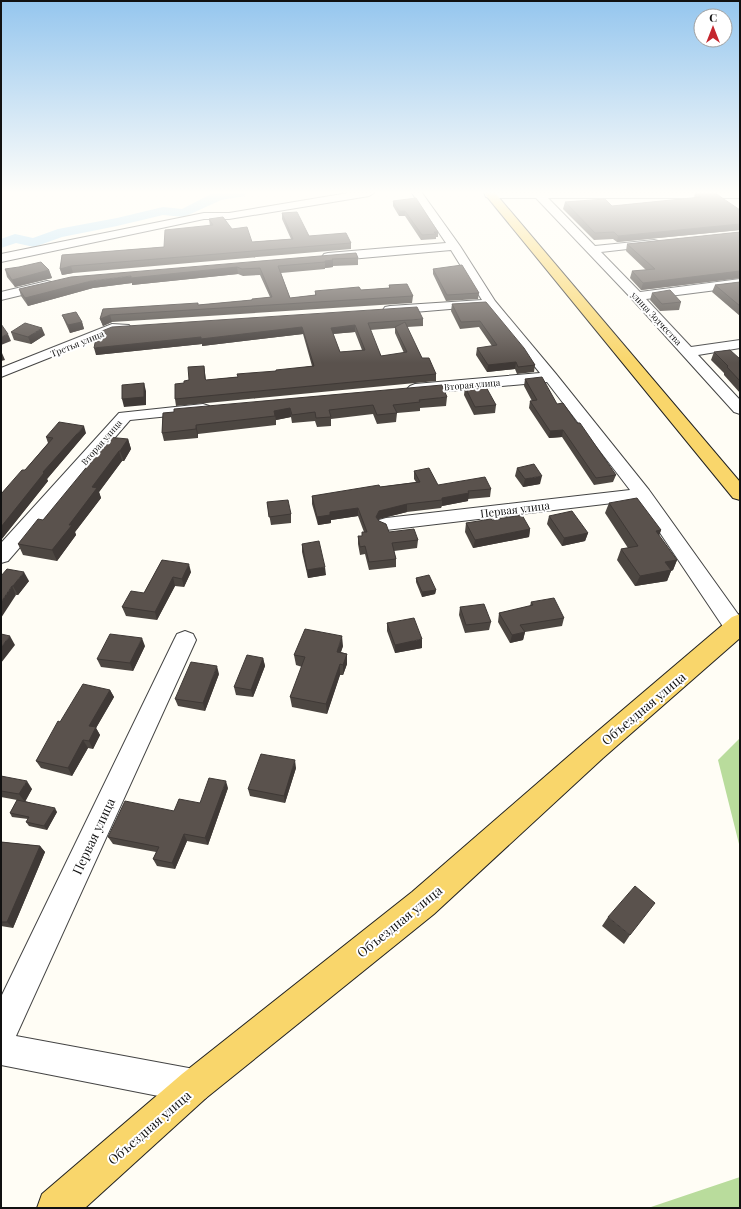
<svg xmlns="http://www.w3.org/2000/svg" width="741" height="1209" viewBox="0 0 741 1209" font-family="'Playfair Display',serif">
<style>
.forest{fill:#b9dc9c}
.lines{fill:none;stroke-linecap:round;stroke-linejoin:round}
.river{fill:#b9e0f7;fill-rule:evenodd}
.minor-casing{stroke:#444;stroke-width:2}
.major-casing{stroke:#222;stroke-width:2}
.minor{fill:#fff;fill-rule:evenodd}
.major{fill:#f9d66b;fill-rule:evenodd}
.wall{fill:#4d4742;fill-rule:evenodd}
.shaded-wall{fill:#3f3936}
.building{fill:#5a524d;stroke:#3f3936;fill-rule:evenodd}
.labels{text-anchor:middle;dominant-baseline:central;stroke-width:4;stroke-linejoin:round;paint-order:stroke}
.far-street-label{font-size:9px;fill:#111;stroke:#fff}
.street-label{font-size:11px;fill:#111;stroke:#fff}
.near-street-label{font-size:13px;fill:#111;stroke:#fff}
</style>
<rect width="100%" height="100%" fill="#fffdf5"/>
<!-- forest -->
<path class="forest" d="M740,738V848L718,760Z
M740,1177V1208H648Z"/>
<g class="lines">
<!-- river -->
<path class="river" d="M213,193H246L245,196L221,200L184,217L163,215L117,226L62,237L34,247L16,243L1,248V239L15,234L33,238L58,229L117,218L163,207L182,209Z"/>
<!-- minor casing -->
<g class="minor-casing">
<path id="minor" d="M348,193H374L369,196L229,219H204L1,262V254L204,213H229Z
M412,193H422L460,246L495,301L556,374L649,490L740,617V635L736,636L728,634L638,500L386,530L379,528L377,524L379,520L386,518L630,490L547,382L415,394L410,392L407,389L410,386L415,384L540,373L486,306L390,314L385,313L383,310L385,307L390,306L482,300L451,250L328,261L324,260L322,257L324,254L328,253L446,243Z
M486,193H740V198H548L595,246L654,240L658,241L660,243L658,245L654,246L601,252L640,292L740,279V287L646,299L691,347L740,340V348L698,355L740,400V414L734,412L632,299L536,198H490L486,197L485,195Z
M47,281L51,282L53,285L51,288L1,300V292Z
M112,324L129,325L131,328L129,331L114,332L1,377V368Z
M203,404L209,406L211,409L209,412L130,420L8,561L1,563V543L119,413Z
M185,631L193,634L196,640L16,1036L194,1069L206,1074L211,1086L206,1098L194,1103L1,1065V997L174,640L177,634Z"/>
</g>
<!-- major casing -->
<g class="major-casing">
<path id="major" d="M484,193H495L740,482V500L733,498Z
M740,614V638L603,758L434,914L206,1098L85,1208H37L42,1194L182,1074L412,892L585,742L732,617Z"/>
</g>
<!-- minor -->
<use href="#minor" class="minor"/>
<!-- major -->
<use href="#major" class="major"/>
</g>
<!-- wall -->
<path class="wall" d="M695,193L740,210V230L617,242L613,239L594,240L563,209L565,202L612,206L694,198Z
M393,201L438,232V237H436V239L421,240L405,216H399L393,206Z
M282,213L309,236L351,243V249L73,273L62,275L60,269L62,255L164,247L210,226L209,219L252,242L291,239L282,219Z
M740,232V278L641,290L630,278L632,271L646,270L626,251L627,244Z
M356,253L358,258V265L333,266V267L325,268V269L281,273L290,298L315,295V291L361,290L389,288V285L413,296L412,303L112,322L103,326L100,319L103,309L198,305L252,300L270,297L260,275L243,276L238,274L132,285V283L93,288L28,306L21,296L19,289Z
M5,269L49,270L52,278L15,287L7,277Z
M433,269L479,293L478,299L446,301L433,274Z
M740,282V316L712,292L715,285Z
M652,293L681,302L679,310L660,311L650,300Z
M486,302L535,365L534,372L517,374L515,369L487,372L476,355L477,348L492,346L479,327L460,329L451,311L452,304Z
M62,315L82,322L84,329L70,333L65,322Z
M423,319V326L407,327L422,358L436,374V381L176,406L175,399L184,383L189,380L204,366L206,380L237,377L312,366L303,334L202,346V344L96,355L97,333ZM395,328V333L404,353L381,356L370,330ZM355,332L362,350L340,352L333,334Z
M11,332L45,335L31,344L14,340Z
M714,352L740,359V393L724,375V373L711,360Z
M525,379L557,404L616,475L613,482L594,485L562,437L549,438L529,408L530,401H532L524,386Z
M465,387L496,405L495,413L474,415L464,395Z
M447,397L446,406L420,408V411L397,413L396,422L377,424L373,414L331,419V426L317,427L315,421L292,423L291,417L276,420V425L198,434V438L164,441L162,433L163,413Z
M86,433L47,479L48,481L1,540V494L25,470L48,443L46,437Z
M128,439L131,449L124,461H122L99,492L101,498L75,532L76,535L57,561L23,555L18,544Z
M517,468L540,484L523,487L515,476Z
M414,471L438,485L491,489L490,497L468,499V501L442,506L441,508L407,512L379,519L378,520L389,532L418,540L417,548L394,551L396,559V567L369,570L365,554L360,555L358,544V536H362V532H364L358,516L331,520V523L318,525L312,504V496L416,482L414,479Z
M267,502L291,514V523L271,525Z
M609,503L661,530L659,536L677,560L673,570L671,571L667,581L635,586L617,560L621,549L628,548L605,513Z
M549,516L588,533L585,541L562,546L547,524Z
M492,520L530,529L529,537L473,548L465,532L466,523Z
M302,544L326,575L308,578L302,552Z
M162,560L191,572L184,587L175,586L157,620L126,616L122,607L144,593Z
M1,576L29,581L18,595H16Z
M416,578L436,590L435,594L422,597L416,582Z
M531,602L564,618L562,626L525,632L523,640L510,643L498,622L499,613L530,606Z
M460,607L491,622L489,630L465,633L459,615Z
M387,623L422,648L395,653L387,631Z
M145,646L133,671L101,667L97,659Z
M343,646L341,652L347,654V664L343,675H340L327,714L292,707L290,697L302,667L296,665L294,655Z
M263,658L265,666L253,697L236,695L234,687Z
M219,674L205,711L178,706L175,699Z
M110,690L114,697L96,728L100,735L93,749L88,748L72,776L41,768L36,761L60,722Z
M296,768L285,803L250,796L248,789Z
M1,776L32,789L25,801L57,812L47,830L29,826L26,822L28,819L12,817L10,813L17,800L1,797Z
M228,788L208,845L187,841L175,869L157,866L153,859L156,852L113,844L108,837L174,811L200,803Z
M1,842L40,846L45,852L13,928L1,926Z
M608,917L630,935L624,944L602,926Z"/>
<!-- shaded-wall -->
<path class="shaded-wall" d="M399,211H405V216H399Z
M740,224V230L617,242L618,236Z
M333,260V267L325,268V261Z
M71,266L73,273L62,275L60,269Z
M237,267L238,274L132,285V283L93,288L28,306L25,298L91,281L131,276Z
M49,270L52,278L15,287L12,280Z
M740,271V278L641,290L643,283Z
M110,315L112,322L103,326L100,319Z
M82,322L84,329L70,333L68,325Z
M355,325V332L331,334V328Z
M302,327L303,334L202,346V344L96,355L94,348L201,337Z
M42,328L45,335L31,344L28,337Z
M8,334L11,341L1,345V337Z
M1,353H2L5,360L1,361Z
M516,362L515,369L487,372L488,365Z
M144,383L146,391V405L124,407L122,399Z
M290,408L291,417L276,420L274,411Z
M196,425L198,434V438L196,429Z
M84,426L86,433L47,479L48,481L1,540V527L43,472Z
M563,430L562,437L549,438L550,431Z
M128,439L131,449L124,461L120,451Z
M119,451L122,461L99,492L101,498L75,532L76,535L57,561L52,550L92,487Z
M542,476L540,484L523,487L525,479Z
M469,493L468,501L442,506V498Z
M407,504V512L379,519L376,525V517L379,511Z
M358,508V516L331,520V523L318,525L317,517L330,512Z
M530,529L529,537L473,548L475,540Z
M661,530L657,541L656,531Z
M588,533L585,541L562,546L564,538Z
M677,560L673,570L671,571L667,581L635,586L640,576L665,562Z
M189,564L191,572L184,587L182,579Z
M325,567L326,575L308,578L307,570Z
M24,572L29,581L18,595L13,586Z
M173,577L175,586L157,620L155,612Z
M12,586L16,595L1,618V602Z
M436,590L435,594L422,597V592Z
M525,632L523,640L510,643L512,635Z
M10,636L15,645L1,663V647Z
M342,636L343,646L337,662V652Z
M142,638L145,646L133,671L130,663Z
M422,639V648L395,653V645Z
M347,654V664L343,675V665Z
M263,658L265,666L253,697L251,690Z
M340,664V675L327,714L326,704Z
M217,666L219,674L205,711L203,703Z
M110,690L114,697L96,728L100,735L93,749L89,741V726Z
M83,740L88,748L72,776L68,768Z
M295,760L296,768L285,803L284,796Z
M27,781L32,789L25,802L19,794Z
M226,781L228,788L208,845L205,838Z
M55,808L57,812L47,830L44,826Z
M184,834L187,841L175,869L172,863Z
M40,846L45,852L13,928L7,922Z"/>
<!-- building -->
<path class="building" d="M695,193H715L740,210V224L618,236L614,232L595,233L565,202L605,199L612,206L701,197Z
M416,198L438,232H434L436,234L422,235L405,211H399L393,201Z
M297,212L309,236L346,233L351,243L71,266L60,269L62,255L164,247L165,230L213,225L209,219L223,217L232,229L247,227L252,242L293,239L282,213Z
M740,232V271L643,283L632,271L655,269L627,244Z
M356,253L358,258L332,259L333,260L325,261V262L278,266L290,298L316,295L315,291L359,287L361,290L390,288L389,285L407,284L413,296L110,315L100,319L103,309L198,303V305L252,300V299L272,297L260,268L242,269L237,267L131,278V276L91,281L25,298L19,289L71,277Z
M41,262L49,270L12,280L5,269L19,267Z
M462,265L479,293L447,295L433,269Z
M740,282V306L715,285Z
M670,290L681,302L662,304L652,293Z
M486,302L524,348L535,365L518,367L516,362L488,365L477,348L497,345L480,321L461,322L452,304Z
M417,307L423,319L368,323L381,356L407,352L395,327L405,322L422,358H429L436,374L175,399V384L184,383V381L189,380L188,367L204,366L205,379L206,380L238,377L237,374L276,371V370L314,366L302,327L201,339V337L94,348L97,333L112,327ZM355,325L365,350L340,352L331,328Z
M76,312L82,322L68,325L62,315Z
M25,323L42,328L28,337L11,332Z
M1,324L8,334L1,337Z
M730,350L740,359V381L727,367L728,366L714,352Z
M542,377L557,404L563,403L577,423H580L616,475L596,478L563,430L550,431L530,401L537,400L525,379Z
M144,383V397L122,399V385Z
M442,385L447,397L419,400L420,402L393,405L397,413L377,415L373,405L329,410L331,417L316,418L315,412L292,415L290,408L274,411L275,416L196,425V429L162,433L163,413L174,412V409Z
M485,385L496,405L475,407L465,387Z
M59,422L84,426L43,472L44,473L1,527V494L22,470H25L53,438L46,437Z
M107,437L128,439L120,451H119L92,487L97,488L69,525H72L52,550L18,544L38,519L43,520L85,469Z
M534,464L542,476L525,479L517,468Z
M429,468L438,485L485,477L491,489L468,491L469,493L442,498V500L407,504L379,511L376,517L379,521L386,524L389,532L414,529L418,540L392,543L396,559L369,562L365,546L360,547L358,536H362V532H367L358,508L330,512V515L317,517L312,496L379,485L380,487L420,482L414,471Z
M637,498L661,530L656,531L677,560L665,562L671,570L640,576L621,549L638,546L609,503Z
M288,500L291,514L269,517L267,502Z
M572,511L588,533L564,538L549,516Z
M522,515L530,529L475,540L466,523L491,519L492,520Z
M319,541L325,567L307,570L302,544Z
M162,560L189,564L182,579L173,577L155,612L122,607L131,591L144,593Z
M7,569L24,572L13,586H12L1,602V576Z
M429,575L436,590L422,592L416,578Z
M554,598L564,618L520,625L525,632L512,635L499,613L533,605L531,602Z
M484,604L491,622L466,625L460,607Z
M414,618L422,639L395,645L387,623Z
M305,629L342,636L337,652L347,654L343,665L340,664L326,704L290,697L305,657L294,655Z
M1,634L10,636L1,647Z
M110,634L142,638L130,663L97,659Z
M247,655L263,658L251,690L234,687Z
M191,662L217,666L203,703L175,699Z
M83,684L110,690L89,726L96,727L89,741L83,740L68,768L36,761L58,721L60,722Z
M261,754L295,760L284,796L248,789Z
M1,776L27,781L19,794L1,791Z
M209,778L226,781L205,838L184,834L172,863L153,859L159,847L108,837L125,801L174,811L179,799L200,803Z
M17,800L55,808L44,826L26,822L29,817L10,813Z
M1,842L40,846L7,922H1Z
M635,886L655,903L630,935L608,917Z"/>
<!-- sky -->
<linearGradient id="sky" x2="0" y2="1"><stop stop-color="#95c6ee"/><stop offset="0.53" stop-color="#fffefa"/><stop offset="1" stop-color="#fffefa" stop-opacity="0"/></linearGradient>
<rect width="741" height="363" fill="url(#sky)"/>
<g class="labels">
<!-- far-street labels -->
<g class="far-street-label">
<text transform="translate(657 318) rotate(47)">улица Зодчества</text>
<text transform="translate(77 343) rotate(-22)">Третья улица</text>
<text transform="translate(472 384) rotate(-5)">Вторая улица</text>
<text transform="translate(101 442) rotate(-49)">Вторая улица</text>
</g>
<!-- street labels -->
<g class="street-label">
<text transform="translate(515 509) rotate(-7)">Первая улица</text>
</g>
<!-- near-street labels -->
<g class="near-street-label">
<text transform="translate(643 708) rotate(-40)">Объездная улица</text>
<text transform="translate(93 836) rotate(-65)">Первая улица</text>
<text transform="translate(399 921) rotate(-39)">Объездная улица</text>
<text transform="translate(149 1127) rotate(-41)">Объездная улица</text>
</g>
</g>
<!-- border -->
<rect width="741" height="1209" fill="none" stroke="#111111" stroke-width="4"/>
<!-- north arrow -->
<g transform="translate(713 28)"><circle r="19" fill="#ffffff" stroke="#a0a0a0"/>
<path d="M0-3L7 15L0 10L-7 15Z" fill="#c4262e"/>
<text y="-6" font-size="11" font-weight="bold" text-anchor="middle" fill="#111111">С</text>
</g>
</svg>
